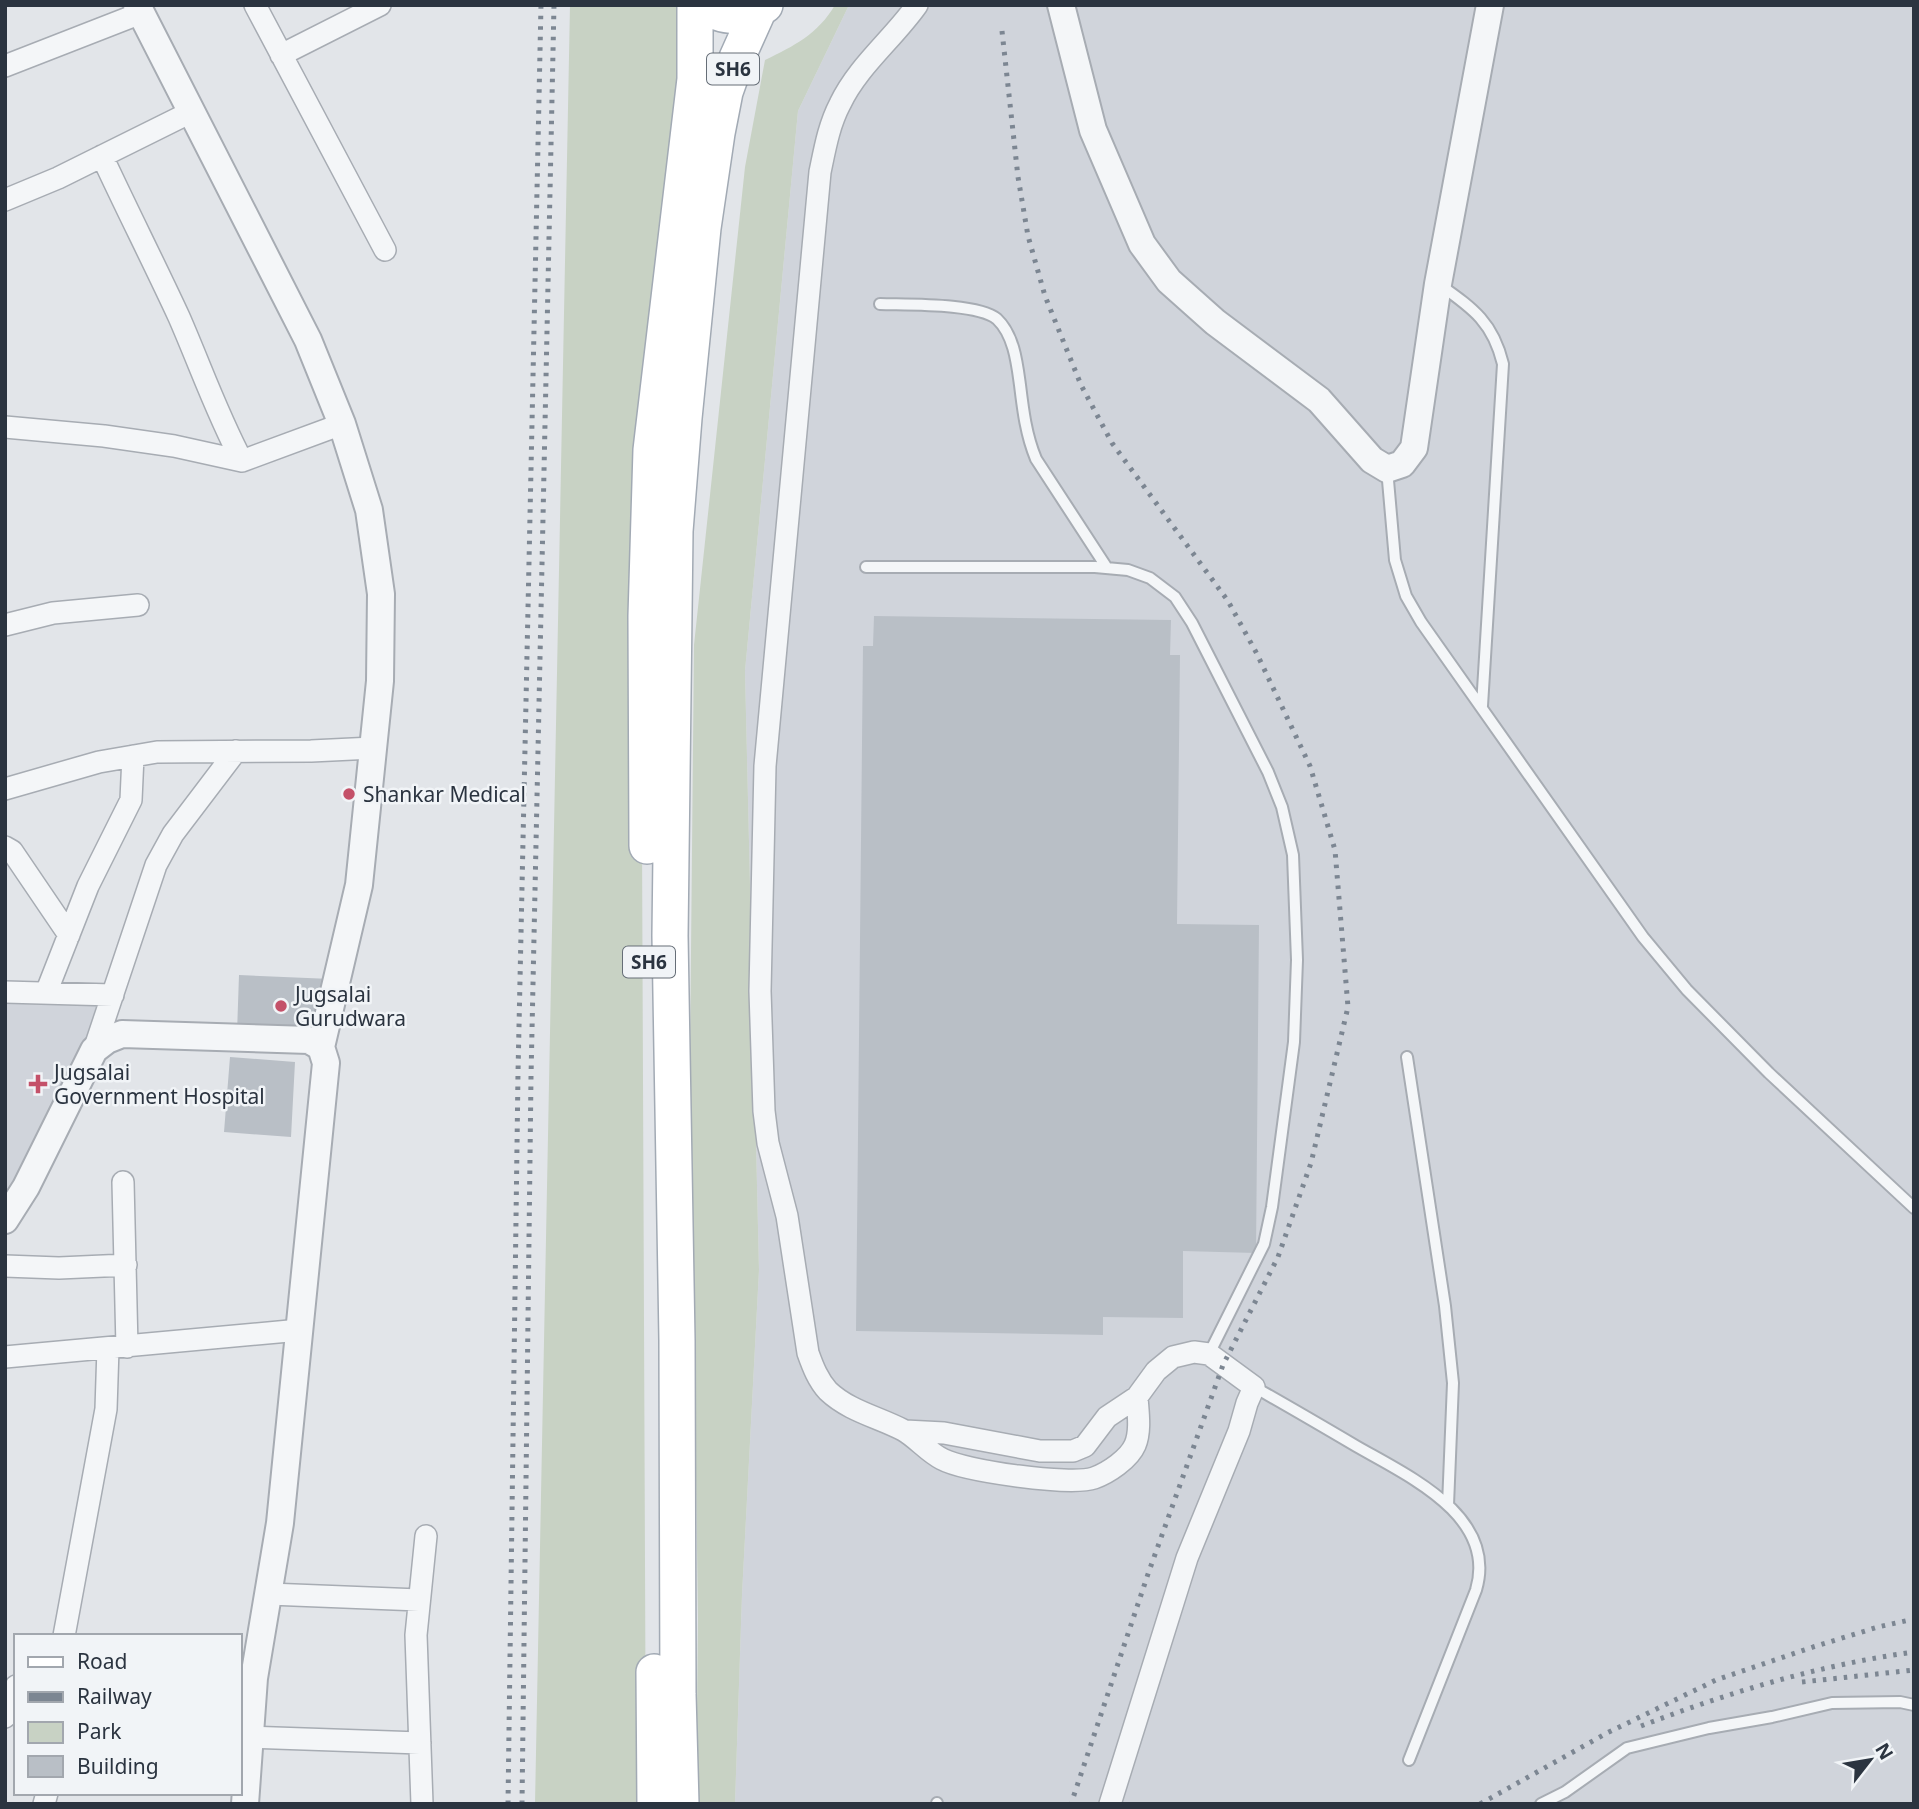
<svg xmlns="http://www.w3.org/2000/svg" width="1919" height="1809" viewBox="0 0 1919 1809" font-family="'Noto Sans',sans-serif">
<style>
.built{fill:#d0d4db}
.green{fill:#c8d2c4}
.building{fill:#b9bfc6}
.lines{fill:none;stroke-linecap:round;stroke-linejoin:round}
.service-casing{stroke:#a7acb3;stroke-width:14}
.minor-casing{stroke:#a7acb3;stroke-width:24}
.tertiary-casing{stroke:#a7acb3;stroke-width:30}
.primary-casing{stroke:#a2aab4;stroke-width:38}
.service{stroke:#f4f6f8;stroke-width:10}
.minor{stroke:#f4f6f8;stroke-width:21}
.tertiary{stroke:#f4f6f8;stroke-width:26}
.primary{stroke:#fff;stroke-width:35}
.rail{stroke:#7c8692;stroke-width:5;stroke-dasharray:3.5 7;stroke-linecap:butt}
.poi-dot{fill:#c45169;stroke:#f1f4f7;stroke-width:2.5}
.labels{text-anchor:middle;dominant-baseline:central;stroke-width:5;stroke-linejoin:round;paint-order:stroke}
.shield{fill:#f1f4f7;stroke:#666e77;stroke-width:2}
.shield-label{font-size:19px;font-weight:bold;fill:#2b3440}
.poi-label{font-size:21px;fill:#2b3440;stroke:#f1f4f7;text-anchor:start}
</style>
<rect width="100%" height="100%" fill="#e2e5e9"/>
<!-- built -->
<path class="built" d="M849,5H1914V1804H735L742,1595L759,1270L745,671L798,111Z
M5,999H105L87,1050L5,1210Z"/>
<!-- green -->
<path class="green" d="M570,5H683L642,838L646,1804H535Z
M835,5H849L798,111L745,671L759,1270L742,1595L735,1804H696L698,1618L690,1055L694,645L745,167L765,60C794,46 818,34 835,5Z"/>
<!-- building -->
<path class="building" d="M874,616L1171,620L1170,655H1180L1177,924L1259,925L1256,1253L1183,1251V1318L1103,1317V1335L856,1331L863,646H873Z
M239,975L331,979L317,1034L237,1033Z
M230,1057L295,1062L291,1137L224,1132Z"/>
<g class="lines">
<!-- service casing -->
<g class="service-casing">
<path id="service" d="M1440,285C1474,309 1493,323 1503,364L1482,706
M880,304C907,305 977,303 997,319C1014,335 1017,363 1020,385C1023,410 1026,435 1036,459L1107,568
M1387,469L1395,560L1406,596L1421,622L1643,937L1687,990L1769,1073L1914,1208
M866,567H1095L1128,570L1150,578L1175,597L1192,623L1268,772L1282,807L1293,855L1297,960L1294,1042L1272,1207L1264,1244L1209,1354
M1407,1057L1445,1306L1453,1383L1448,1505
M1254,1387C1288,1406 1322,1426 1356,1446C1408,1476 1498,1516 1476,1590L1409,1760
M937,1804V1803
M1541,1804L1565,1792L1627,1748L1709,1728L1772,1717L1832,1703L1900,1702L1914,1705"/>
</g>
<!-- minor casing -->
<g class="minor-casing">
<path id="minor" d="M255,5L385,250
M917,5C893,39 858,66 840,104C829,125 825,148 820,172L765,766L760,991L764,1111L768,1143L787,1216L808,1353C813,1367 818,1380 828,1391C849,1411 878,1417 903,1430C917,1438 928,1452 942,1459C964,1471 1071,1486 1094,1478C1108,1473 1129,1459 1135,1445C1141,1431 1138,1412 1137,1397
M281,55L380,5
M5,66L141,13
M102,156C127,210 154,263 179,317C200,365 217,414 242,461
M5,200L58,178L191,112
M5,427L104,436L174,446L242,461L342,424
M5,625L53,613L138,605
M5,789L99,762L157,752L311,751L373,748
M5,847L12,851L69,935
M5,992L113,995
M46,993L88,886L131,800L133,756
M94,1050L156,865L173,834L236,751
M123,1182L127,1347
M5,1266L59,1268L126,1265
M5,1357L300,1330
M905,1431L944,1433L1040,1451H1073L1085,1446L1107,1417L1137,1397L1156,1371L1173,1357L1194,1352L1209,1354L1254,1387L1247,1403L1239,1431L1187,1558L1110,1804
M269,1594L419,1600
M64,1636L106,1409L108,1348
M5,1717L16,1686
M250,1737L420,1743
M44,1804L47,1793
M422,1804L416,1635L426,1536"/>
</g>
<!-- tertiary casing -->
<g class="tertiary-casing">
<path id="tertiary" d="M137,5L308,340L342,424L369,510L381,594L380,681L359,885L321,1047
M1061,5L1093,130L1142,244L1169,281L1215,322L1319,400L1372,460L1387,469L1402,464L1414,448L1438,284L1490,5
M5,1220L26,1187L94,1050L107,1040L122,1034L309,1040L321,1047L326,1063L280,1523L254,1678L245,1804"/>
</g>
<!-- primary casing -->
<g class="primary-casing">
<path id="primary" d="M705,5C722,19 748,19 765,5
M647,846L646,616L651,450L695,79V5
M654,1672L655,1804
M681,1804L678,1694L677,1340L670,936L675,531L684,418L703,228L717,133L725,92L737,58L759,9"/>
</g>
<!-- service -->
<use href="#service" class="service"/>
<!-- minor -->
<use href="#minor" class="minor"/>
<!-- tertiary -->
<use href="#tertiary" class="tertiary"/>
<!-- primary -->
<use href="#primary" class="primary"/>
<!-- rail -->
<path class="rail" d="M1002,31L1018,177L1028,236L1045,296L1081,385L1112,443L1228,601L1257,654L1310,766L1335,850L1348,1007L1311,1163L1278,1257L1223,1365L1148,1574L1071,1804
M1802,1682L1914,1670
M1641,1726C1730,1692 1819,1665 1914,1652
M508,1804L518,1073L541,5
M522,1804L531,1077L554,5
M1480,1804L1607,1733L1716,1680L1813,1647L1878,1627L1914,1619"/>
</g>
<!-- markers -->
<g class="poi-dot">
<circle cx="349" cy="794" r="7"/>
<circle cx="281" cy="1006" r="7"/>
<path d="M34.5 1073.5h7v7h7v7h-7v7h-7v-7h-7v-7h7z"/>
</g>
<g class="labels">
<!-- shield labels -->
<g class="shield">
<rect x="707" y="53.5" width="52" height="31" rx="5"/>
<rect x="623" y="946.5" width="52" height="31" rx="5"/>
</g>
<g class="shield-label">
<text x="733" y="69">SH6</text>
<text x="649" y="962">SH6</text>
</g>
<!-- poi labels -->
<g class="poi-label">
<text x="363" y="794">Shankar Medical</text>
<text x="295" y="994">Jugsalai<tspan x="295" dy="24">Gurudwara</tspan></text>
<text x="54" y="1072">Jugsalai<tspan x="54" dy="24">Government Hospital</tspan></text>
</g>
</g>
<!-- border -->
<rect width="1919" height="1809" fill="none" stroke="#2b3440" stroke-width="14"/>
<!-- legend -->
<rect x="14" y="1634" width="228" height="161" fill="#f1f4f7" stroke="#a2a7ae" stroke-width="2"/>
<rect x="28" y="1657" width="35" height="10" fill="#ffffff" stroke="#a2a7ae" stroke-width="2"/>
<text x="77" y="1669" font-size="21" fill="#2b3440">Road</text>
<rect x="28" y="1692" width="35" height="10" fill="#7c8692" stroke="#a2a7ae" stroke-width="2"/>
<text x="77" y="1704" font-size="21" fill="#2b3440">Railway</text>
<rect x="28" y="1722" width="35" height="21" fill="#c8d2c4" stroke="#a2a7ae" stroke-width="2"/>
<text x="77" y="1739" font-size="21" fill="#2b3440">Park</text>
<rect x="28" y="1756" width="35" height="21" fill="#b9bfc6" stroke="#a2a7ae" stroke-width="2"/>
<text x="77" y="1774" font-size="21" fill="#2b3440">Building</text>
<!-- north arrow -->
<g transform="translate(1870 1760) rotate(59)" stroke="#f1f4f7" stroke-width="5" paint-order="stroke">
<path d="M0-5L12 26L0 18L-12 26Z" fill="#2b3440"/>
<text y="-10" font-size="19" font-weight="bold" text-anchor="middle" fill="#2b3440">N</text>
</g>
</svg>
